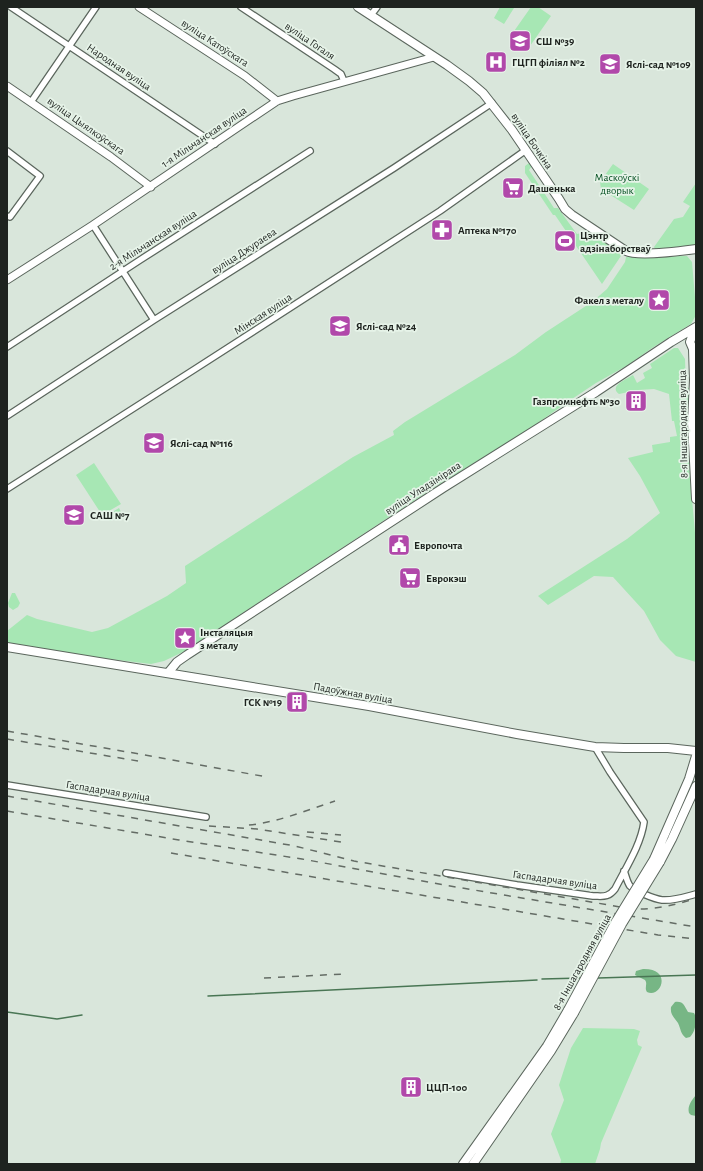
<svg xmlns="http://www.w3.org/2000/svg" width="703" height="1171" viewBox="0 0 703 1171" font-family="'Alegreya Sans',sans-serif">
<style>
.green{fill:#a7e7b4}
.forest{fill:#77b685}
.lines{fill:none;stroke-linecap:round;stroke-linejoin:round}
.stream{stroke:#497654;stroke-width:1.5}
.minor-casing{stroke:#5b665d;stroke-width:8}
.tertiary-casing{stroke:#5b665d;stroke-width:9}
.secondary-casing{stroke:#5b665d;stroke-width:10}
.minor{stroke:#fff;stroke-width:5.5}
.tertiary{stroke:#fff;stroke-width:7}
.secondary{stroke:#fff;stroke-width:8}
.rail{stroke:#646c65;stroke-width:1.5;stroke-dasharray:7 7;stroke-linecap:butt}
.secondary-bridge-casing{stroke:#5b665d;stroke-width:10;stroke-linecap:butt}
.secondary-bridge{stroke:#fff;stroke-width:8}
.labels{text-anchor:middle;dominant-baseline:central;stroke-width:3.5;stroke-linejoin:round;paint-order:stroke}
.street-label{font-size:11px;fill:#1e231f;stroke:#e6f3e8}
.poi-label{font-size:11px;font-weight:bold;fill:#1e231f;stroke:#e6f3e8;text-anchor:start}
.park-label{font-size:11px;fill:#0a5326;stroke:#e6f3e8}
</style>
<rect width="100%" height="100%" fill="#d9e6db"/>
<!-- green -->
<path class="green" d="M500,7H512L514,8L504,24L494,18Z
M531,7H538L551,16L530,46L512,34Z
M529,163L532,166L529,170L554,208H558L574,230L577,234L590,231L623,253L602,284L555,215H553L525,173V166Z
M613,164L649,189L634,210L601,189L600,182Z
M696,183V244L691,246L655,249L654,247L674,219L683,217L690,206L683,202Z
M687,256L692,262L696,309V315L691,324L652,348L628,365L596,383L569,401L525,432L441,483L183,652L164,661L151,664L93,657L7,644V631L27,615L37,619L92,632L108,628L167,596L186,583L185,566L353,457L394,435L393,431L405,422L515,355L546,332L592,302L607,289L625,262L626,257Z
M674,348H678L685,359L686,387L689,388L688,453L696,544V662L676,656L660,640L644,611L613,577L594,576L548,605L538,596L627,539L660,513L640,476L628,458L653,452L652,445L670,442V437L677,436L674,421H672L669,394L654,389L638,390L619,394C608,386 627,379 633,375L637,383L645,378L643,373L652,368L650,364Z
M94,463L121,504L102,515L76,475Z
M119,508L122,514L110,521L106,516Z
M12,593H15L20,603L18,607L13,610L9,607L8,603Z
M583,1028L634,1029L640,1031L637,1040L638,1045L642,1047L601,1143L600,1149L595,1164H560L561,1160L551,1134L564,1100L559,1085L571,1048Z"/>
<!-- forest -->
<path class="forest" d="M643,969C673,968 661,999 647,992C644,988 648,984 645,980L635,975L636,971Z
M675,1002C684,1001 684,1006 688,1012L694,1013L695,1015C697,1022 695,1032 690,1037L686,1038C680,1033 681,1029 678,1023C674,1017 670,1015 671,1007Z
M696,1095V1116L691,1115L689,1113C687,1106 692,1100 696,1095Z"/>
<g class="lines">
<!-- stream -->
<path class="stream" d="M598,978L696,975
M542,979L582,978
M208,996L537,980
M7,1012L57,1019L82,1015"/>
<!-- minor casing -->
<g class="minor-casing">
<path id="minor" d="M11,7L215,144
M241,7L334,69L341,74L344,81
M371,15L377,7
M31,102L96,7
M7,151L40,176L10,217L7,216
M93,225L154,320
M7,347L140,260L310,151
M7,416L154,320L394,168L492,103
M7,489L195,369L440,211L526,150
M7,785L206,817
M624,871C626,876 627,882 630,886C635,891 654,899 662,900C673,901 685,897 696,894
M446,873L517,885L593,896C603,896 608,898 615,889C625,869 641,845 644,822L610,772L595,747"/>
</g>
<!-- tertiary casing -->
<g class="tertiary-casing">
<path id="tertiary" d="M139,7L245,76L277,101
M7,86L111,157L151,187
M7,280L93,225L277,101L293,96L434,57"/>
</g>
<!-- secondary casing -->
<g class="secondary-casing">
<path id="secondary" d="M358,7L447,65L469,81L483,93L512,130L559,199L565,209L572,215L626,251C638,257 681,251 696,249
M696,329L693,334L690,342L693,349L694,380L692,423L696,499
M7,647L369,706L517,734L595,747L624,748H668L696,751
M168,673L177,662L187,655L443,488L596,392L671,342L696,327
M654,859L689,779L696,756
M660,862L672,839L696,786
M463,1164L547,1046L568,1010
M473,1164L551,1051L574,1013"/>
</g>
<!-- minor -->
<use href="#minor" class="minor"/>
<!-- tertiary -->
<use href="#tertiary" class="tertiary"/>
<!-- secondary -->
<use href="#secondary" class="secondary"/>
<!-- rail -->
<path class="rail" d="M7,731L145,755L267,777
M7,739L138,761
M7,796L295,846L354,861L626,908C649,911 670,906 691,900L696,898
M7,811L179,840L302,859L456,887L696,927
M249,825C279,822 307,810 335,801
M209,826L257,829L341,842
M307,832L341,835
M171,853L658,935L696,939
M264,978L344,974"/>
<!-- secondary-bridge casing -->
<g class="secondary-bridge-casing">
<path id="secondary-bridge" d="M568,1010L616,921L654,859
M574,1013L622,924L660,862"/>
</g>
<!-- secondary-bridge -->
<use href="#secondary-bridge" class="secondary-bridge"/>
</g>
<!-- icons -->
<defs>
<g id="school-square" transform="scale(1.15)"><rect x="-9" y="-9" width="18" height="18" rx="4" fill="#b148aa" stroke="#e6f3e8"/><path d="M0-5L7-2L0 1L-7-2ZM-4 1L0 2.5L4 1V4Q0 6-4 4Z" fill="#fff"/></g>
<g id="hospital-square" transform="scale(1.15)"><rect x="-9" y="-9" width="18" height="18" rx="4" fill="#b148aa" stroke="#e6f3e8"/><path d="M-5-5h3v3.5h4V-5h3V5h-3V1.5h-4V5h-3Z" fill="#fff"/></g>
<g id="supermarket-square" transform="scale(1.15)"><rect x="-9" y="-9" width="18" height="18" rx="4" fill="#b148aa" stroke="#e6f3e8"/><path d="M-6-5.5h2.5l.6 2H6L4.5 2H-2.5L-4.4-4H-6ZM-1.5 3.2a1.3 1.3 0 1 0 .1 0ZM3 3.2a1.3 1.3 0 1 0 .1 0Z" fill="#fff"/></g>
<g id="pharmacy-square" transform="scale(1.15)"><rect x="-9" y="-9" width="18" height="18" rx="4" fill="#b148aa" stroke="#e6f3e8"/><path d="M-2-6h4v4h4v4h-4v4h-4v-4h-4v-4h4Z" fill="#fff"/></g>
<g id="stadium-square" transform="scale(1.15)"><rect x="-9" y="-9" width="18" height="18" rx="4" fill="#b148aa" stroke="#e6f3e8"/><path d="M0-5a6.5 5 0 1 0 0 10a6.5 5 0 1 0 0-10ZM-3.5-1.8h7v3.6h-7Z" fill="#fff"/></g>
<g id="sight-square" transform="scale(1.15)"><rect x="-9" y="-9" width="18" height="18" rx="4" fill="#b148aa" stroke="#e6f3e8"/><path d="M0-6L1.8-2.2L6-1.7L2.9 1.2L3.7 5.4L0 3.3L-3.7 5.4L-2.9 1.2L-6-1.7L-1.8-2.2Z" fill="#fff"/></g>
<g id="building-square" transform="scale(1.15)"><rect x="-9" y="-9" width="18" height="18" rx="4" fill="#b148aa" stroke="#e6f3e8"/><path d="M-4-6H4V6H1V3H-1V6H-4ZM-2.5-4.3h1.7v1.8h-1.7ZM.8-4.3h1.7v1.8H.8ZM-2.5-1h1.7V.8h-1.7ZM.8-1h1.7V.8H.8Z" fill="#fff"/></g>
<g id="civic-square" transform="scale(1.15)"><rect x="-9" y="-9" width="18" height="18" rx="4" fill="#b148aa" stroke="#e6f3e8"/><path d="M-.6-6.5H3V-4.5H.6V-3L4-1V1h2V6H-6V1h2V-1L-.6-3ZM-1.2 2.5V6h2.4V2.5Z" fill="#fff"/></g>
</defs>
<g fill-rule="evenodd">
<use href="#school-square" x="520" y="41"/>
<use href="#hospital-square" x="496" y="62"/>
<use href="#school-square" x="610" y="64"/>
<use href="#supermarket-square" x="513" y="188"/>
<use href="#pharmacy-square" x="442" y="230"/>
<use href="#stadium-square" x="565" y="241"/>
<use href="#sight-square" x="659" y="300"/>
<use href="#school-square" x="340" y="326"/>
<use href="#building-square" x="636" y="401"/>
<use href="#school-square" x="154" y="443"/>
<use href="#school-square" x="74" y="515"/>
<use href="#civic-square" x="399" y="545"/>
<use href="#supermarket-square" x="410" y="578"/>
<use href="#sight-square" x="185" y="638"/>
<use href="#building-square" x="297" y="702"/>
<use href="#building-square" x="411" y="1087"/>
</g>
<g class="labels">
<!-- street labels -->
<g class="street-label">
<text transform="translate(310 41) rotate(34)">вуліца Гогаля</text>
<text transform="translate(215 43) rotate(33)">вуліца Катоўскага</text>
<text transform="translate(119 67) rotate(34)">Народная вуліца</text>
<text transform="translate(86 126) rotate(35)">вуліца Цыялкоўскага</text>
<text transform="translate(204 137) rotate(-34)">1-я Мільчанская вуліца</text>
<text transform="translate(532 141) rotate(56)">вуліца Бочкіна</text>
<text transform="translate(153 240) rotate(-33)">2-я Мільчанская вуліца</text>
<text transform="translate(244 251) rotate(-33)">вуліца Джураева</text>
<text transform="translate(263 314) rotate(-33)">Мінская вуліца</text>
<text transform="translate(683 424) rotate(-91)">8-я Іншагародняя вуліца</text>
<text transform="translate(423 488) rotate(-33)">вуліца Уладзімірава</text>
<text transform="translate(353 693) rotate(10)">Падоўжная вуліца</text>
<text transform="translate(108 791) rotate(9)">Гаспадарчая вуліца</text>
<text transform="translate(555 880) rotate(8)">Гаспадарчая вуліца</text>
<text transform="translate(582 962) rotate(-61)">8-я Іншагародняя вуліца</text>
</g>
<!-- poi labels -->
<g class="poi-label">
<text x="536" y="41">СШ №39</text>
<text x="512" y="62">ГЦГП філіял №2</text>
<text x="626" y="64">Яслі-сад №109</text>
<text x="528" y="188">Дашенька</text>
<text x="458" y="230">Аптека №170</text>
<text x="580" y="235">Цэнтр<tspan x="580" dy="13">адзінаборстваў</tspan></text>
<text x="644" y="300" text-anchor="end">Факел з металу</text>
<text x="356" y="326">Яслі-сад №24</text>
<text x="620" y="401" text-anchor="end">Газпромнефть №30</text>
<text x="170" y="443">Яслі-сад №116</text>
<text x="90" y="515">САШ №7</text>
<text x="414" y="545">Европочта</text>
<text x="426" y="578">Еврокэш</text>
<text x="200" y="632">Інсталяцыя<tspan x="200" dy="13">з металу</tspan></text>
<text x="282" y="702" text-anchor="end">ГСК №19</text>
<text x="426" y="1087">ЦЦП-100</text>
</g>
<!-- park labels -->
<g class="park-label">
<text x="617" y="177">Маскоўскі<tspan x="617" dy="13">дворык</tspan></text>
</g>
</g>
<!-- border -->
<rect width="703" height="1171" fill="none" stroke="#1e231f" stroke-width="16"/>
</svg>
